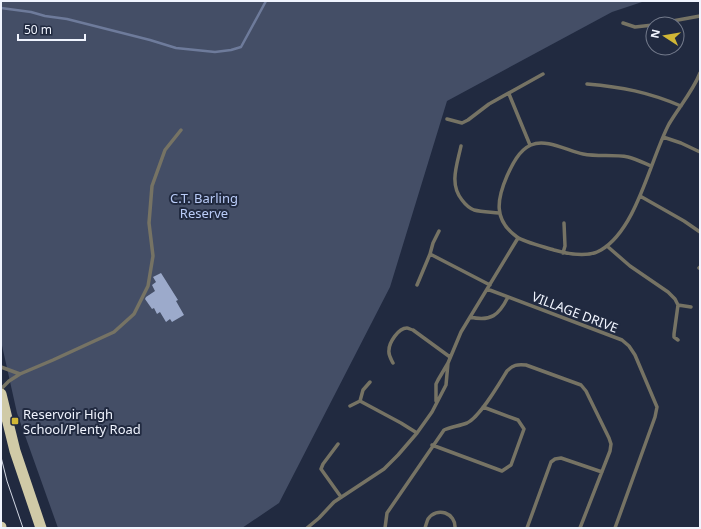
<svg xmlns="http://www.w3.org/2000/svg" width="701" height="529" viewBox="0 0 701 529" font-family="'Noto Sans',sans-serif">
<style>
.green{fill:#444e66}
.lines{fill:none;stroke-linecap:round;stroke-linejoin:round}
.stream{stroke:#6e7b9b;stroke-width:2.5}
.building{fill:#9caacb}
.service{stroke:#767364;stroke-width:3.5}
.trunk{stroke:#d0caa7;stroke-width:11}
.tram{stroke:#d3d8e4;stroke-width:1}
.poi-dot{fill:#d1b736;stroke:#212a40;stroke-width:1.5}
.labels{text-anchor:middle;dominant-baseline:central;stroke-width:4;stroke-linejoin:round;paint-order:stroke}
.park-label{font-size:13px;fill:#baccf8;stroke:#212a40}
.street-label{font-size:13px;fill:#f0f4fe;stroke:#212a40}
.poi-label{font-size:13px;fill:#f0f4fe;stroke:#212a40;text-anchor:start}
</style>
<rect width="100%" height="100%" fill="#212a40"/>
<!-- green -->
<path class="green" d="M1,1H645L612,12L447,101L390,287L279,503L242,528H58L17,413L1,341Z"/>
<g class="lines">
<!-- stream -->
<path class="stream" d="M1,8L31,12L45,16L67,19L150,40L176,48L215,52L231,50L241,47L266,1"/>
</g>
<!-- building -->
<path class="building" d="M161,273L178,300L176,301L184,315L172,322L170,319L166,322L160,312L157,314L154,308L152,309L145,299L146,297L155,291L152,285L156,282L153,277Z"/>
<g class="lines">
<!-- service -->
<path class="service" d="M623,23L635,27L653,25
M656,24L700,16
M587,84C622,87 648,92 681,106
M509,94L530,145
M447,119L462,123L468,120L489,104L543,74
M663,137L681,143L700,152
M461,146C457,165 449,184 462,200C465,204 469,208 474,210C482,212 491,212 499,213
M651,166C644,163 636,159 628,157C614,154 598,157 583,154C568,151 546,138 531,145C519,150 512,165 507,176C497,199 493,220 517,237C524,242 545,247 554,250C568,254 588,258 601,250C637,229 650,160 669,124C679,107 693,91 700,73
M640,196L684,221L700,232
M607,246L630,266L668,292L675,299L678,305L674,334V337L678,340
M563,253L565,246L564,223
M430,254L490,285
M699,268L700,267
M417,285L430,254L433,243L439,231
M487,289L622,340L629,346L635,355L657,407L655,417L615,528
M678,305L691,307
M470,317C491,322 499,315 508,297
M393,363C391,359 388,355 389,350C389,343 398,328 407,328C408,328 412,330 413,330L450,357
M1,367L20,374
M1,389L9,381L20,374L53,360L114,332L134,314L148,286L153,256L149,223L152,186L165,150L181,130
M360,401L401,423L417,433
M436,401V384L438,380L448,363L461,332L518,238
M350,406L360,401L363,390L370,382
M338,444L323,464L321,469L341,497
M432,445L502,471L511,465L524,429L518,420L483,407
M307,528L319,518L334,502L384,469L398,455L417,433L432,412L446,385L448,363
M385,528L387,513L444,430C451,427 459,426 467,423C480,417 499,384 507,371C513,365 517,364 526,365L581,385L586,391L609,438L611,444L610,451L580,528
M425,528C426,525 427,521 428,519C437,506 456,513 455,528
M527,528L551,462L555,459L561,458L602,472"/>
<!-- trunk -->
<path class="trunk" d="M1,394L15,451L41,528
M1,527V528"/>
<!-- tram -->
<path class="tram" d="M1,457L7,481L23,528"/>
</g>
<!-- markers -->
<rect class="poi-dot" x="11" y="417" width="8" height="8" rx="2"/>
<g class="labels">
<!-- park labels -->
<g class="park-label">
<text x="204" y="198">C.T. Barling<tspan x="204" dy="15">Reserve</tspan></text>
</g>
<!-- street labels -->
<g class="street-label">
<text transform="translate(575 312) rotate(21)">VILLAGE DRIVE</text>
</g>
<!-- poi labels -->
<g class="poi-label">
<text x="23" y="414">Reservoir High<tspan x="23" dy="15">School/Plenty Road</tspan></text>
</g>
</g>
<!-- border -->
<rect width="701" height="529" fill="none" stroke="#f0f4fe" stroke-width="4"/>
<!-- north arrow -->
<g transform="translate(665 36) rotate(282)"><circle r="19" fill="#212a40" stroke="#747b8c"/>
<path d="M0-3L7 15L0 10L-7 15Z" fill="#d1b736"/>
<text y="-6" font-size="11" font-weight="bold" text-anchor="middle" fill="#f0f4fe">N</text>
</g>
<!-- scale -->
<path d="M18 34v6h67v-6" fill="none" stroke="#f0f4fe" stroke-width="2"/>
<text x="24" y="34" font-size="12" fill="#f0f4fe" stroke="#212a40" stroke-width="3" paint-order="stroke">50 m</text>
</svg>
